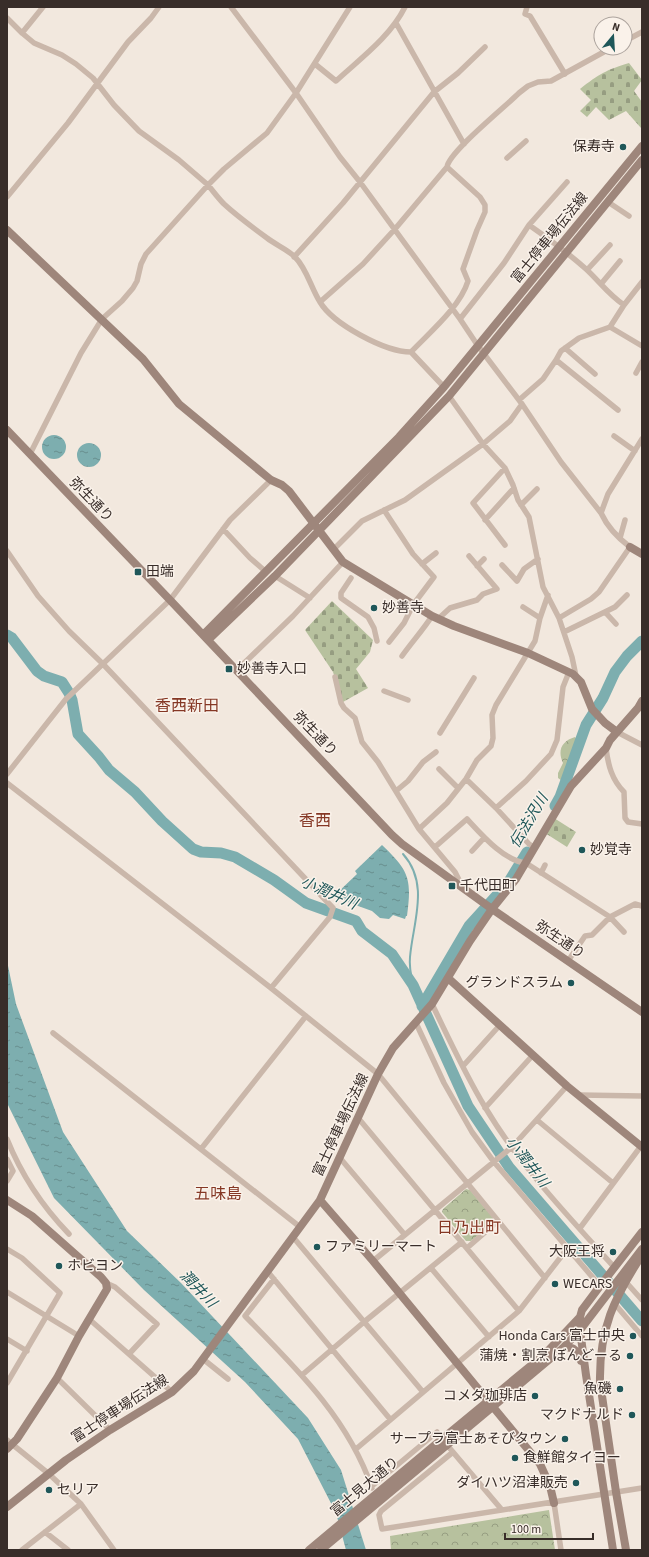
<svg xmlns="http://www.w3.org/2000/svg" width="649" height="1557" viewBox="0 0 649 1557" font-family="'Source Sans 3','Noto Sans JP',sans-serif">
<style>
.forest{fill:url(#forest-crowns)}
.cemetery{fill:url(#cemetery-stones)}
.water{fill:url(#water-ripples)}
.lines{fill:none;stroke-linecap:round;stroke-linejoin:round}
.stream{stroke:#7daeaf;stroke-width:2}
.river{stroke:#7daeaf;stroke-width:11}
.street{stroke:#cab7aa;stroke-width:5.5}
.secondary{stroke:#9e867b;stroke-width:8}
.secondary-bridge{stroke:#9e867b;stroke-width:8}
.poi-dot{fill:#1f5759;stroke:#faf2ea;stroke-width:1.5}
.labels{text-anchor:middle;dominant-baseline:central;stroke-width:3;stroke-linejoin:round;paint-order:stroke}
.poi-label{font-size:14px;fill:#382d29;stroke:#faf2ea;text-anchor:end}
.street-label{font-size:14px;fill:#382d29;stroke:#faf2ea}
.water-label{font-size:15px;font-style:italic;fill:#1f5759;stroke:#faf2ea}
.quarter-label{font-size:16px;fill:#853724;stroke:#faf2ea}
</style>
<defs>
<pattern id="forest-crowns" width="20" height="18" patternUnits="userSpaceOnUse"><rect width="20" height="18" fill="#b7c19e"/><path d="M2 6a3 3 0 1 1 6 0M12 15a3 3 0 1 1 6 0" fill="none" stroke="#969d81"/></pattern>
<pattern id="cemetery-stones" width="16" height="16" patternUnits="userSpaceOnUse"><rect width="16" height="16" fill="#b7c19e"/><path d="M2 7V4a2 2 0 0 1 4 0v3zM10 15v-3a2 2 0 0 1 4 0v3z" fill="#969d81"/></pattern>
<pattern id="water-ripples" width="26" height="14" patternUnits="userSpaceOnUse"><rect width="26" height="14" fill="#7daeaf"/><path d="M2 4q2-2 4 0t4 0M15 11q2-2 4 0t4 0" fill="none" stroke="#678e8e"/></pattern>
</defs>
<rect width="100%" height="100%" fill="#f2e8de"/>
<!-- forest -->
<path class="forest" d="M575,737L581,745L575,770L565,783L558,778V773L563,763C557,750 562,741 575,737Z
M466,1189L470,1190L494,1219V1222L471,1241H466L442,1212L443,1209Z
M549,1510L555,1550H391L390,1536Z"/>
<!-- cemetery -->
<path class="cemetery" d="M629,63L642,80L634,91L642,102V128H641L626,111L609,120L596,107L587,117L580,111L591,100L580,89C599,74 606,70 629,63Z
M332,601L373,640L370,652L356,669L368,688L343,702L333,672L305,630Z
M554,818L576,832L567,847L545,833Z"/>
<!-- water -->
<path class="water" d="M42 447a12 12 0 1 1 24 0a12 12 0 1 1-24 0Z
M77 455a12 12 0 1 1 24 0a12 12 0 1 1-24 0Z
M382,845C409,871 412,878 407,916H406L405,919L393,915L389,919L380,918L372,911L336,898L334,896L357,874L355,871Z
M7,961L16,1004L63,1132L127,1231L181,1283L308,1418L341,1470L366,1550H346L336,1513L298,1439L245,1382L144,1290L54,1198L7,1103Z"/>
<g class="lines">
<!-- stream -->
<path class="stream" d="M403,854C430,884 413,922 410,957C409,966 411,976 413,985"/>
<!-- river -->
<path class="river" d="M7,635L12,638L37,671L44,676L62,682L69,693L72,700L78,734L99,757L109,770L135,792L162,821L193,849L201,852L221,853L235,857L274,880L306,903L356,921L362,931L392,954L413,985L468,1106L509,1167L642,1321
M555,806L560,797L586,725L603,698L615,672L627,656L642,641
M422,1006L469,926L508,883L527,852"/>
<!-- street -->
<path class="street" d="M231,7L296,93L340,157L360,182L460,319L478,346L522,404L561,462L601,513C607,526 618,538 630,547L599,592L591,599L559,618
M350,7L296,93L267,133L224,169L208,185C213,191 218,198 224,204C237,216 252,227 267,238C276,245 287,249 295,257C307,269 311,288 320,302C333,324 385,352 411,352L444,387
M527,7L525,14L530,16L565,74
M7,18L22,33L34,43L62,55L76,64L93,78L114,105L139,131L179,160L208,185L146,254L141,264L137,281L133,288L122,301L102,319L81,353L30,454
M396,23L464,144
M22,33L43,7
M625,41L642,32
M315,64L336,81C361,58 390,37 405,7
M507,158L526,141
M7,197L68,123L128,42L151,18L159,7
M608,202L629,216
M529,225C549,239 568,253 586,269C599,281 609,295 624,305
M294,257L343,203L434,92L458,73L485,47
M587,270L610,245
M601,284L620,261
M320,302L363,264L395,229L447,167
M460,319L504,263L529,225L567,182
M610,327L642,346
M565,348L595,374
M411,352C430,332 460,307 468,281L463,269L477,230L485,212V205L480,197L447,167C449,152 505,107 519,93L528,86L538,82L551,81L611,48
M556,360L618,410
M636,373L642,362
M449,396L483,444L505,468L513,485L518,500L529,517L543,587L559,618L572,657L576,676
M519,400L543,379L556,360L561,351L579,338L610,327L624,305L642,282
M614,436L635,451
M521,505L537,489
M384,510L413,554L434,577L413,605L404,623L389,642
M601,513L608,494L642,439
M485,520L514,488
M223,529L250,558L265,571
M620,538L625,520
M505,545L473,503L505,468
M333,550L362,521L405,500L483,444L510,421L522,404
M7,551L38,596L69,631L103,664L333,908L330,917L271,988
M422,564L436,553
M502,565L517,581L524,569L538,559
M477,566L484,559
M275,576L310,598
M351,578L341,593V598L368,617L374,628L377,641
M523,607L540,618
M605,612L616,624
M438,619L450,608L477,600L483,594L497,589L469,556
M564,632L615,607L627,595
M402,656C412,642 423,630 432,616
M237,670L293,616L343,562
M335,677L341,703L344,708L355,718L362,742L378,762L419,829L455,872L459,880V884
M384,691L408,700
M617,732L642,745
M440,733L474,678
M606,748C608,765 612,780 624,792L625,818L628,822L642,824
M439,769L458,788
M7,774L66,699L170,600L230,520L271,480
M466,779L496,808L529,844L534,847
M7,783L271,988L378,1074L545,1278
M396,791L408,781L423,762L436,752
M496,808L526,781L551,754L557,740L563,687L569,672
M419,829L447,803L466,779L477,760L491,746L493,738L492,715L496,705L535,641L540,618L548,595
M435,847L467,819C481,834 504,861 526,863L610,917L635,904L642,906
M472,851L484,838
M541,873L545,865
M568,961L585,936L592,935L610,917L624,932
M432,1004C449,1039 465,1074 485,1107C520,1166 569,1217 615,1268
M416,1023L444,1083L472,1132L494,1162L600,1286
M53,1033L300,1227
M463,1066L500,1025
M579,1095L642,1096
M485,1108L533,1055
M359,1119L519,1311
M537,1120L613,1183
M7,1139C21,1174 43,1207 69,1234
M201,1149L306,1016
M340,1158L405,1235
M7,1159L13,1171L7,1181
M580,1228L641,1146
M293,1237L423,1392
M467,1248L498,1221
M7,1249L22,1258L60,1293L7,1383
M373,1261L512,1147L567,1086
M431,1268L489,1337
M268,1272L390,1419
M274,1279L245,1316C296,1368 348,1418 372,1488
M625,1281L642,1300
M106,1283L115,1287L157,1324L129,1354
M7,1292L79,1336
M614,1303L642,1336
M89,1319L172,1392
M7,1339L27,1351
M203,1359L228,1379
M302,1375L364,1322L462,1242
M57,1378L110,1430
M7,1440L49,1474L81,1504L114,1550
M447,1445L502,1510
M356,1449L519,1311L567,1249
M453,1452L381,1511L379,1515L382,1529L642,1488
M372,1486L437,1432L442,1439
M554,1503L561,1550
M45,1532L68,1550
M22,1550L81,1504"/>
<!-- secondary -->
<path class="secondary" d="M7,230L143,359L179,404L271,480L282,485L289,491L343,562L432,616L454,626L528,653L573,674L581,682L592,709L605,723L617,732
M7,430L170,600L392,835L402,844L492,909L642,1012
M630,547L642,554
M203,635L399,437L444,387L642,146
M208,640L275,576L449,396L642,160
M448,978L567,1086L642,1147
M7,1200L32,1216L101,1277L106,1283L107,1289L79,1336L57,1378L17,1439L7,1449
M320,1200L373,1261L540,1464L550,1486L554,1503
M563,1348C574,1346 578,1351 581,1361
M442,1439L545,1354L580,1317
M447,1445L563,1348L580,1330L642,1249
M7,1507L66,1460L110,1430L172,1392L194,1371L320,1200L378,1074L393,1048L432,1004L470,941L492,909L516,879L571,786L606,748L610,740L638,708L642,701
M613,1550L586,1375L580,1330V1317L582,1310L600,1286L642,1232
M626,1550L616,1492L600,1382C599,1329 614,1298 642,1255"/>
<!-- secondary-bridge -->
<path class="secondary-bridge" d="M309,1550L442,1439
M321,1550L447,1445"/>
</g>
<!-- markers -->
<g class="poi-dot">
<circle cx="623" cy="147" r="4"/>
<rect x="134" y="568" width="8" height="8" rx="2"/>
<circle cx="374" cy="608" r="4"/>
<rect x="225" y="665" width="8" height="8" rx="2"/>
<circle cx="582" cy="850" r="4"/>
<rect x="448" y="882" width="8" height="8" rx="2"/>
<circle cx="571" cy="983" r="4"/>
<circle cx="317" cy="1247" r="4"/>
<circle cx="613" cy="1252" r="4"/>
<circle cx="59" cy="1266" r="4"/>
<circle cx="555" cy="1284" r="4"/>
<circle cx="633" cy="1336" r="4"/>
<circle cx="630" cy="1356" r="4"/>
<circle cx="620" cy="1389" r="4"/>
<circle cx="535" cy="1396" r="4"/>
<circle cx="632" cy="1415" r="4"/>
<circle cx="565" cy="1439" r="4"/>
<circle cx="515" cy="1458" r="4"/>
<circle cx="576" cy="1483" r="4"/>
<circle cx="49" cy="1490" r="4"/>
</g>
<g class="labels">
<!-- poi labels -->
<g class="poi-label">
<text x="615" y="147">保寿寺</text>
<text x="146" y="572" text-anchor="start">田端</text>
<text x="382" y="608" text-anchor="start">妙善寺</text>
<text x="237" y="669" text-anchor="start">妙善寺入口</text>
<text x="590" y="850" text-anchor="start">妙覚寺</text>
<text x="460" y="886" text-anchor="start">千代田町</text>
<text x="563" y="983">グランドスラム</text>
<text x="325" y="1247" text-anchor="start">ファミリーマート</text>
<text x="605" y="1252">大阪王将</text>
<text x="67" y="1266" text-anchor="start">ホビヨン</text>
<text x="563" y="1284" text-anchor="start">WECARS</text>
<text x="625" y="1336">Honda Cars 富士中央</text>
<text x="622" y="1356">蒲焼・割烹 ぼんどーる</text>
<text x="612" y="1389">魚磯</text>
<text x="527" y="1396">コメダ珈琲店</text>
<text x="624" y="1415">マクドナルド</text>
<text x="557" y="1439">サープラ富士あそびタウン</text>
<text x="523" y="1458" text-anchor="start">食鮮館タイヨー</text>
<text x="568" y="1483">ダイハツ沼津販売</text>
<text x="57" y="1490" text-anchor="start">セリア</text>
</g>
<!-- street labels -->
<g class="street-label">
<text transform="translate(550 238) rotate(-51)">富士停車場伝法線</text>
<text transform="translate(91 500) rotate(46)">弥生通り</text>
<text transform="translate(315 734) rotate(46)">弥生通り</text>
<text transform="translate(560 940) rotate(34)">弥生通り</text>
<text transform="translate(341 1125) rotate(-65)">富士停車場伝法線</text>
<text transform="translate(120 1409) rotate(-33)">富士停車場伝法線</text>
<text transform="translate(365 1487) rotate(-40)">富士見大通り</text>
</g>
<!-- water labels -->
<g class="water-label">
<text transform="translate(529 821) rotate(-59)">伝法沢川</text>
<text transform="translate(329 893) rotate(24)">小潤井川</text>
<text transform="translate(527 1162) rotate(52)">小潤井川</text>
<text transform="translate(198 1289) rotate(46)">潤井川</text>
</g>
<!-- quarter labels -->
<g class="quarter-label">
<text x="187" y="706">香西新田</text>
<text x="315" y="821">香西</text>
<text x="218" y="1194">五味島</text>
<text x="469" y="1228">日乃出町</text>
</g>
</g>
<!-- border -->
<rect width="649" height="1557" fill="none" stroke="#382d29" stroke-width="16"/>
<!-- north arrow -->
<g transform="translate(613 36) rotate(18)"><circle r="19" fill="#faf2ea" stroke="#aca39d"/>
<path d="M0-3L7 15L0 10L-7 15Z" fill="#1f5759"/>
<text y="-6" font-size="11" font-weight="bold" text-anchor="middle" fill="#382d29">N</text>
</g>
<!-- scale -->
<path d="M505 1533v6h88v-6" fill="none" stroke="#382d29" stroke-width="2"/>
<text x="511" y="1533" font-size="12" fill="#382d29" stroke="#faf2ea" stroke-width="3" paint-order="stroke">100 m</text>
</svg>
